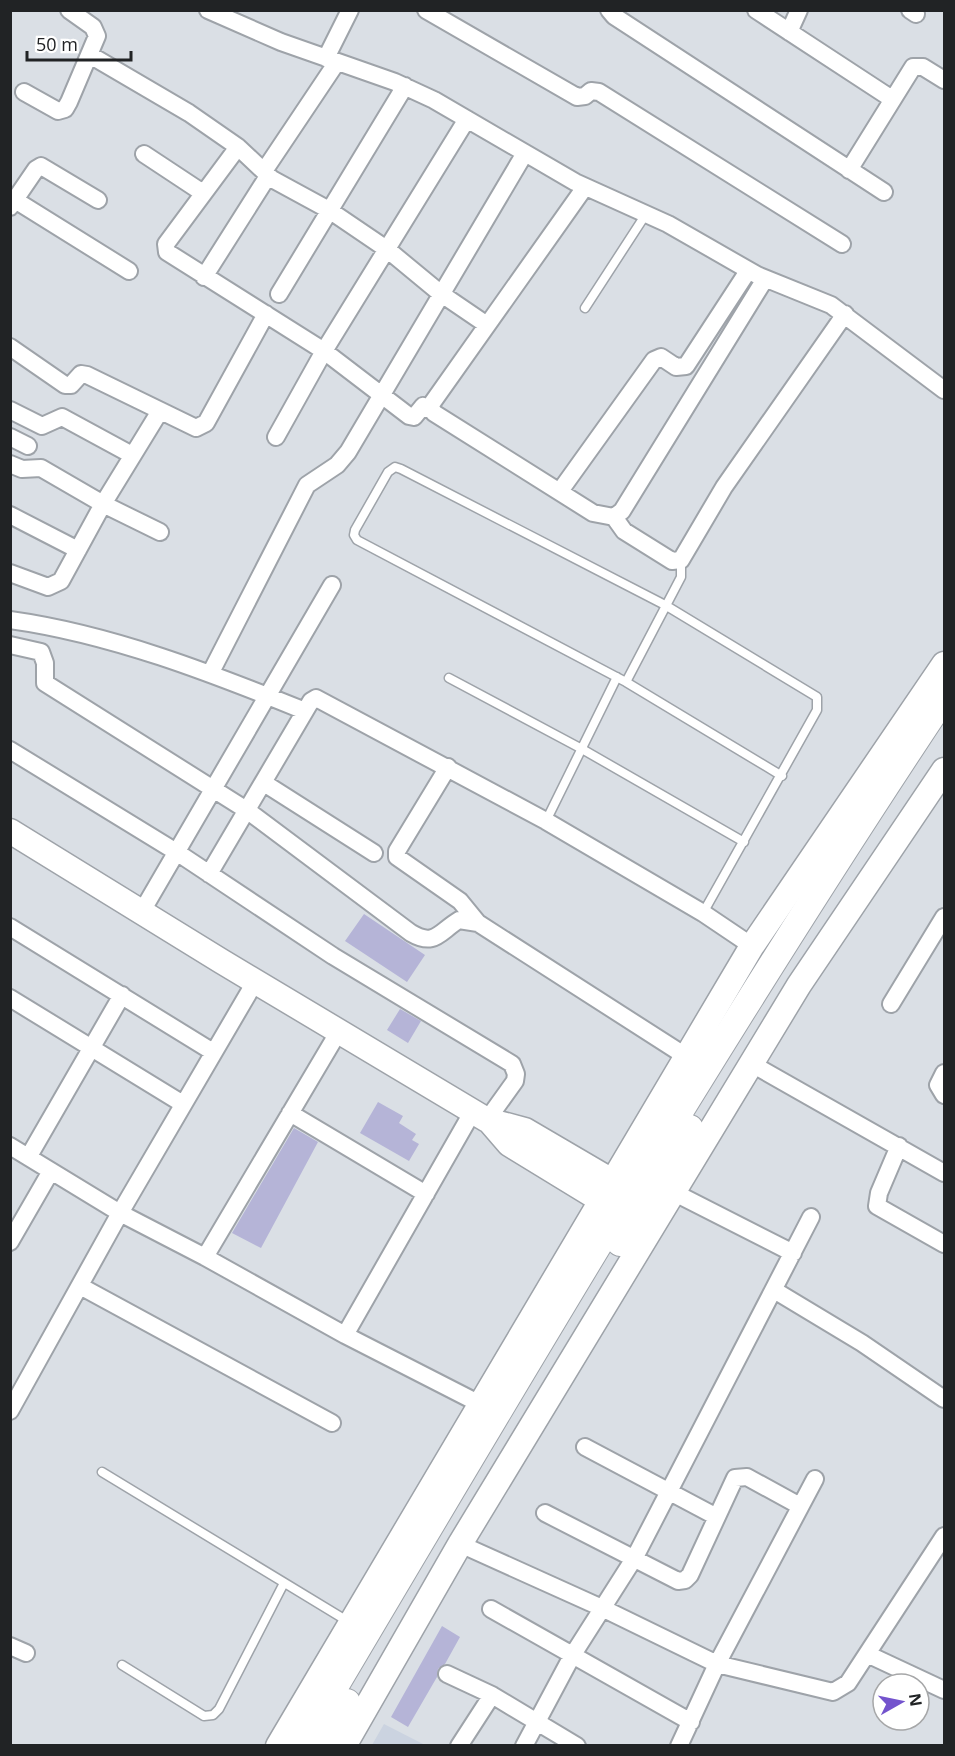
<svg xmlns="http://www.w3.org/2000/svg" width="955" height="1756" viewBox="0 0 955 1756" font-family="'Open Sans',sans-serif">
<style>
.built{fill:#cbd3e0}
.building{fill:#b5b4d7}
.lines{fill:none;stroke-linecap:round;stroke-linejoin:round}
.lane-casing{stroke:#9ea3a9;stroke-width:11}
.street-casing{stroke:#9ea3a9;stroke-width:20}
.secondary-casing{stroke:#9ea3a9;stroke-width:27}
.primary-casing{stroke:#9ea3a9;stroke-width:28}
.lane{stroke:#fff;stroke-width:8}
.street{stroke:#fff;stroke-width:16}
.secondary{stroke:#fff;stroke-width:24}
.primary{stroke:#fff;stroke-width:26}
</style>
<rect width="100%" height="100%" fill="#dadfe5"/>
<!-- built -->
<path class="built" d="M384,1724L425,1745H372Z"/>
<!-- building -->
<path class="building" d="M364,914L425,955L407,982L345,941Z
M400,1009L421,1021L408,1043L387,1030Z
M378,1102L403,1116L399,1123L416,1134L412,1140L419,1144L409,1161L360,1133Z
M294,1128L318,1142L261,1248L232,1233Z
M442,1626L460,1637L445,1664L438,1669L437,1677L408,1727L391,1717Z"/>
<g class="lines">
<!-- lane casing -->
<g class="lane-casing">
<path id="lane" d="M585,308L646,214
M449,678L582,749L744,842
M626,682L681,577V560
M546,821L617,677
M703,913L817,710V697L665,605L401,469L395,467L388,472L355,530L354,535L357,540L626,682L782,776
M102,1472L349,1622
M122,1665L204,1716L213,1715L219,1709L284,1583"/>
</g>
<!-- street casing -->
<g class="street-casing">
<path id="street" d="M208,10L281,42L395,82L434,100L575,182L668,224L757,275L831,305L944,390
M426,10L577,97L585,96L591,91L599,92L842,244
M609,10L614,16L884,192
M756,10L892,99
M910,10L916,14
M789,32L799,10
M90,55L189,113L238,147L272,179L329,210L388,250L440,293L487,325
M326,58L350,10
M24,92L58,111L65,109L69,102L97,36L93,27L69,10
M238,147L166,244L167,252L324,351L409,416L414,417L423,406L431,410
M144,154L203,193
M849,170L913,67H923L944,80
M264,171L337,62
M585,187L430,406L434,413L593,513L614,517L622,511L765,279
M15,200L129,271
M10,207L36,169L41,166L98,200
M204,277L268,176
M279,294L405,86
M10,347L65,385H71L81,374L87,375L196,428L206,423L266,314
M10,410L42,426L62,417L132,455
M10,437L28,446
M276,437L324,351L467,119
M10,464L22,469L41,468L103,504L160,532
M560,491L654,360L661,357L676,367L686,366L748,271
M10,515L78,550
M614,517L624,531L672,561L681,560L724,487L845,314
M10,573L48,587L61,581L103,504L160,411
M10,620C111,634 211,673 305,711
M10,645L41,652L45,663V683L248,811L411,933C435,947 439,932 459,920L478,923L687,1057
M210,674L307,485L337,465L348,452L525,153
M10,750L178,853L333,956L512,1064L516,1074L515,1081L487,1120
M448,767L397,851V857L460,901L478,923
M264,783L374,853
M209,874L311,701L316,698L546,821L703,913L752,946
M141,913L332,585
M10,927L213,1052
M10,998L183,1104
M891,1004L944,917
M752,1064L944,1173
M944,1073L938,1085L944,1095
M290,1113L426,1194
M10,1146L120,1213L205,1257L345,1335L480,1404
M899,1146L879,1193L877,1206L944,1244
M29,1156L122,995
M673,1192L793,1253
M10,1242L51,1171
M205,1257L339,1031
M80,1286L332,1423
M774,1290L862,1343L944,1399
M345,1335L473,1111
M10,1411L120,1213L255,982
M585,1447L715,1516
M545,1513L678,1581L685,1580L690,1575L735,1478L747,1477L800,1506
M460,1544L602,1608L717,1664L833,1692L848,1683L944,1536
M491,1609L691,1722
M10,1646L26,1653
M867,1654L944,1690
M447,1674L492,1695L577,1746
M459,1746L492,1695
M524,1746L572,1656L635,1557L811,1217
M679,1746L717,1664L815,1479"/>
</g>
<!-- secondary casing -->
<g class="secondary-casing">
<path id="secondary" d="M10,831L221,961L487,1120L525,1130L624,1188
M490,1122L509,1144L612,1207
M278,1746L752,946L944,664
M344,1746L460,1544L799,985L944,770"/>
</g>
<!-- primary casing -->
<g class="primary-casing">
<path id="primary" d="M620,1243L690,1128
M300,1746C509,1393 717,1039 944,698
M321,1746L347,1702"/>
</g>
<!-- lane -->
<use href="#lane" class="lane"/>
<!-- street -->
<use href="#street" class="street"/>
<!-- secondary -->
<use href="#secondary" class="secondary"/>
<!-- primary -->
<use href="#primary" class="primary"/>
</g>
<!-- border -->
<rect width="955" height="1756" fill="none" stroke="#212325" stroke-width="24"/>
<!-- north arrow -->
<g transform="translate(901 1702) rotate(81)"><circle r="28" fill="#ffffff" stroke="#a6a7a8" stroke-width="1.5"/>
<path d="M0-4.5L10 22L0 15L-10 22Z" fill="#7353cd"/>
<text y="-9" font-size="16" font-weight="bold" text-anchor="middle" fill="#212325">N</text>
</g>
<!-- scale -->
<path d="M27 51v9h104v-9" fill="none" stroke="#212325" stroke-width="3"/>
<text x="36" y="51" font-size="18" fill="#212325" stroke="#ffffff" stroke-width="4.5" paint-order="stroke">50 m</text>
</svg>
